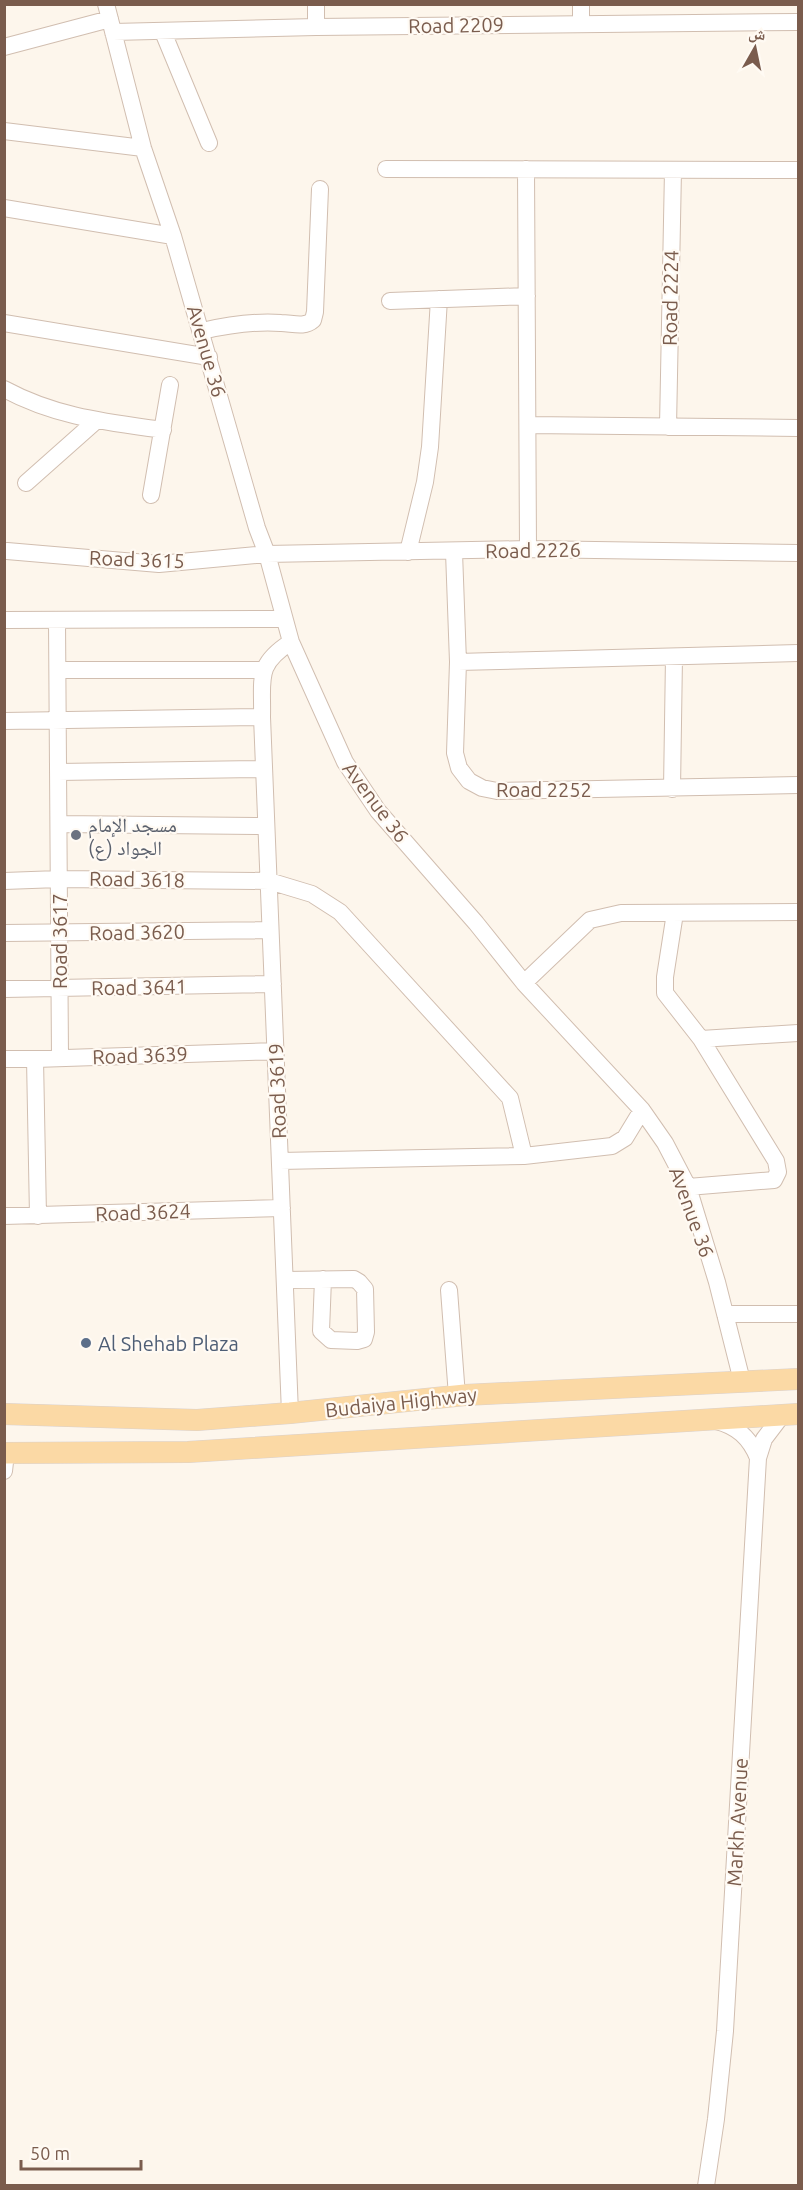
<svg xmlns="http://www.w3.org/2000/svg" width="803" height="2190" viewBox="0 0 803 2190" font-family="Ubuntu,'Noto Naskh Arabic',sans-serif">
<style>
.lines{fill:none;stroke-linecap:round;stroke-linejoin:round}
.minor-casing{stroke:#d1beb0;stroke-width:18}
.major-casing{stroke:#dad1cd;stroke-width:22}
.minor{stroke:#fff;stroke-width:16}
.major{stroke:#fbd9a5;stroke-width:21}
.worship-dot{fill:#6b7280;stroke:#fffaf3;stroke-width:2}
.service-dot{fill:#5c6f8a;stroke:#fffaf3;stroke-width:2}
.labels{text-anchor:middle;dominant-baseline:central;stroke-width:4.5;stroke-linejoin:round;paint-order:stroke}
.street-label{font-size:20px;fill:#7a5c4d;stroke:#fffaf3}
.worship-label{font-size:20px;fill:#5b616d;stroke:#fffaf3;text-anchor:start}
.service-label{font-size:20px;fill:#4e5e75;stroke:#fffaf3;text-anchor:start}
</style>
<rect width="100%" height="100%" fill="#fdf6ec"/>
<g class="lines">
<!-- minor casing -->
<g class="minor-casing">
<path id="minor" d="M106,4L143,148L173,236L257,528L267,554L291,642L345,762L378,811L476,923L524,983L642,1110L665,1143L688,1187L717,1282L742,1381
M316,4V27
M581,4V24
M113,32L316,27L798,22
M163,32L209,143
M4,47L110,19
M4,131L143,148
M386,169L798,170
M526,169L528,549
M4,208L173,236
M390,301L527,296
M4,323L209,357
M202,331C228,325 254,321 281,323C292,323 304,328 313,320L315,312L320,189
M4,389C56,417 106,422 163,430
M528,425L798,428
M668,427L673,170
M26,483L97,420
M151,495L170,385
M7,551L159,564L267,554L528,549L798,553
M408,552L425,482L430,447L439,299
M454,552L458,662L455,753L459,768L469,781L482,788L497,791L798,785
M4,620L283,619
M57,621L60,1058
M458,662L798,653
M58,670H263
M4,721L262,717
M58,772L264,769
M672,789L674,657
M59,824L266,826
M4,881L59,879L269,881L312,894L340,912L510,1098L524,1156
M675,913L665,977V993L701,1039L776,1161L778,1172L774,1180L688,1187
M4,933L270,930
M524,983L590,920L621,913L798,912
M4,989L273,984
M701,1039L798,1033
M4,1059H35L275,1051
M35,1059L38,1216
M280,1161L524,1156L612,1146L625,1138L642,1110
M4,1216L282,1208
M285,1280L354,1279L359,1282L365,1289L366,1332L364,1339L357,1341L331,1340L321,1331L323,1279
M449,1290L457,1396
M725,1314H798
M290,1413L262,717C263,679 255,665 291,642
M716,1421C737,1426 750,1438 758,1458
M4,1471L6,1453
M706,2186L716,2119L725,2031L758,1458L764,1439L783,1414"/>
</g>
<!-- major casing -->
<g class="major-casing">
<path id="major" d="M4,1414L197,1420L290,1413L465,1395L798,1379
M4,1453L188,1452L798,1414"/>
</g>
<!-- minor -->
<use href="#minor" class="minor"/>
<!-- major -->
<use href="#major" class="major"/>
</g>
<!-- markers -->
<circle class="worship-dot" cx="76" cy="835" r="6"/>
<circle class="service-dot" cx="86" cy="1343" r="6"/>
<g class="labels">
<!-- street labels -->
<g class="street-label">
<text transform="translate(456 25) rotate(-1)">Road 2209</text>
<text transform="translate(670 298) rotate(-89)">Road 2224</text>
<text transform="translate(207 351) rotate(74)">Avenue 36</text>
<text transform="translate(533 550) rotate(-1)">Road 2226</text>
<text transform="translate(137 559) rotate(2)">Road 3615</text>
<text x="544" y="789">Road 2252</text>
<text transform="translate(376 802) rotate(53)">Avenue 36</text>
<text transform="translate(137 879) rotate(1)">Road 3618</text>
<text transform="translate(137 932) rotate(-1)">Road 3620</text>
<text transform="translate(59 941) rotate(-90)">Road 3617</text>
<text transform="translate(139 987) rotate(-1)">Road 3641</text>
<text transform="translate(140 1055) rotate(-2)">Road 3639</text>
<text transform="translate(277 1091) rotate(-92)">Road 3619</text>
<text transform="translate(143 1212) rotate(-2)">Road 3624</text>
<text transform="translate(692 1212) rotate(70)">Avenue 36</text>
<text transform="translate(401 1402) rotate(-6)">Budaiya Highway</text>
<text transform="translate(737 1822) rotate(-87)">Markh Avenue</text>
</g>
<!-- worship labels -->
<g class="worship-label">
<text x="88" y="824">مسجد الإمام<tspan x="88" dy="23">الجواد (ع)</tspan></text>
</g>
<!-- service labels -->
<g class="service-label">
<text x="98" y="1343">Al Shehab Plaza</text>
</g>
</g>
<!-- border -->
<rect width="803" height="2190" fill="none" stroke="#7a5c4d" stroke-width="12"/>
<!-- north arrow -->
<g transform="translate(755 48) rotate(9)" stroke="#fffaf3" stroke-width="4.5" paint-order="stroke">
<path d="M0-4.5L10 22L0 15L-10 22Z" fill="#7a5c4d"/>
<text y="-9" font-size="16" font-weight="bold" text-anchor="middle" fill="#7a5c4d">ش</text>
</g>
<!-- scale -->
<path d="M21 2160v9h120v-9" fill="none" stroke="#7a5c4d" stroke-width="3"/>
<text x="30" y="2160" font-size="18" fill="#7a5c4d" stroke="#fffaf3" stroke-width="4.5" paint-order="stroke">50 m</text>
</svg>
